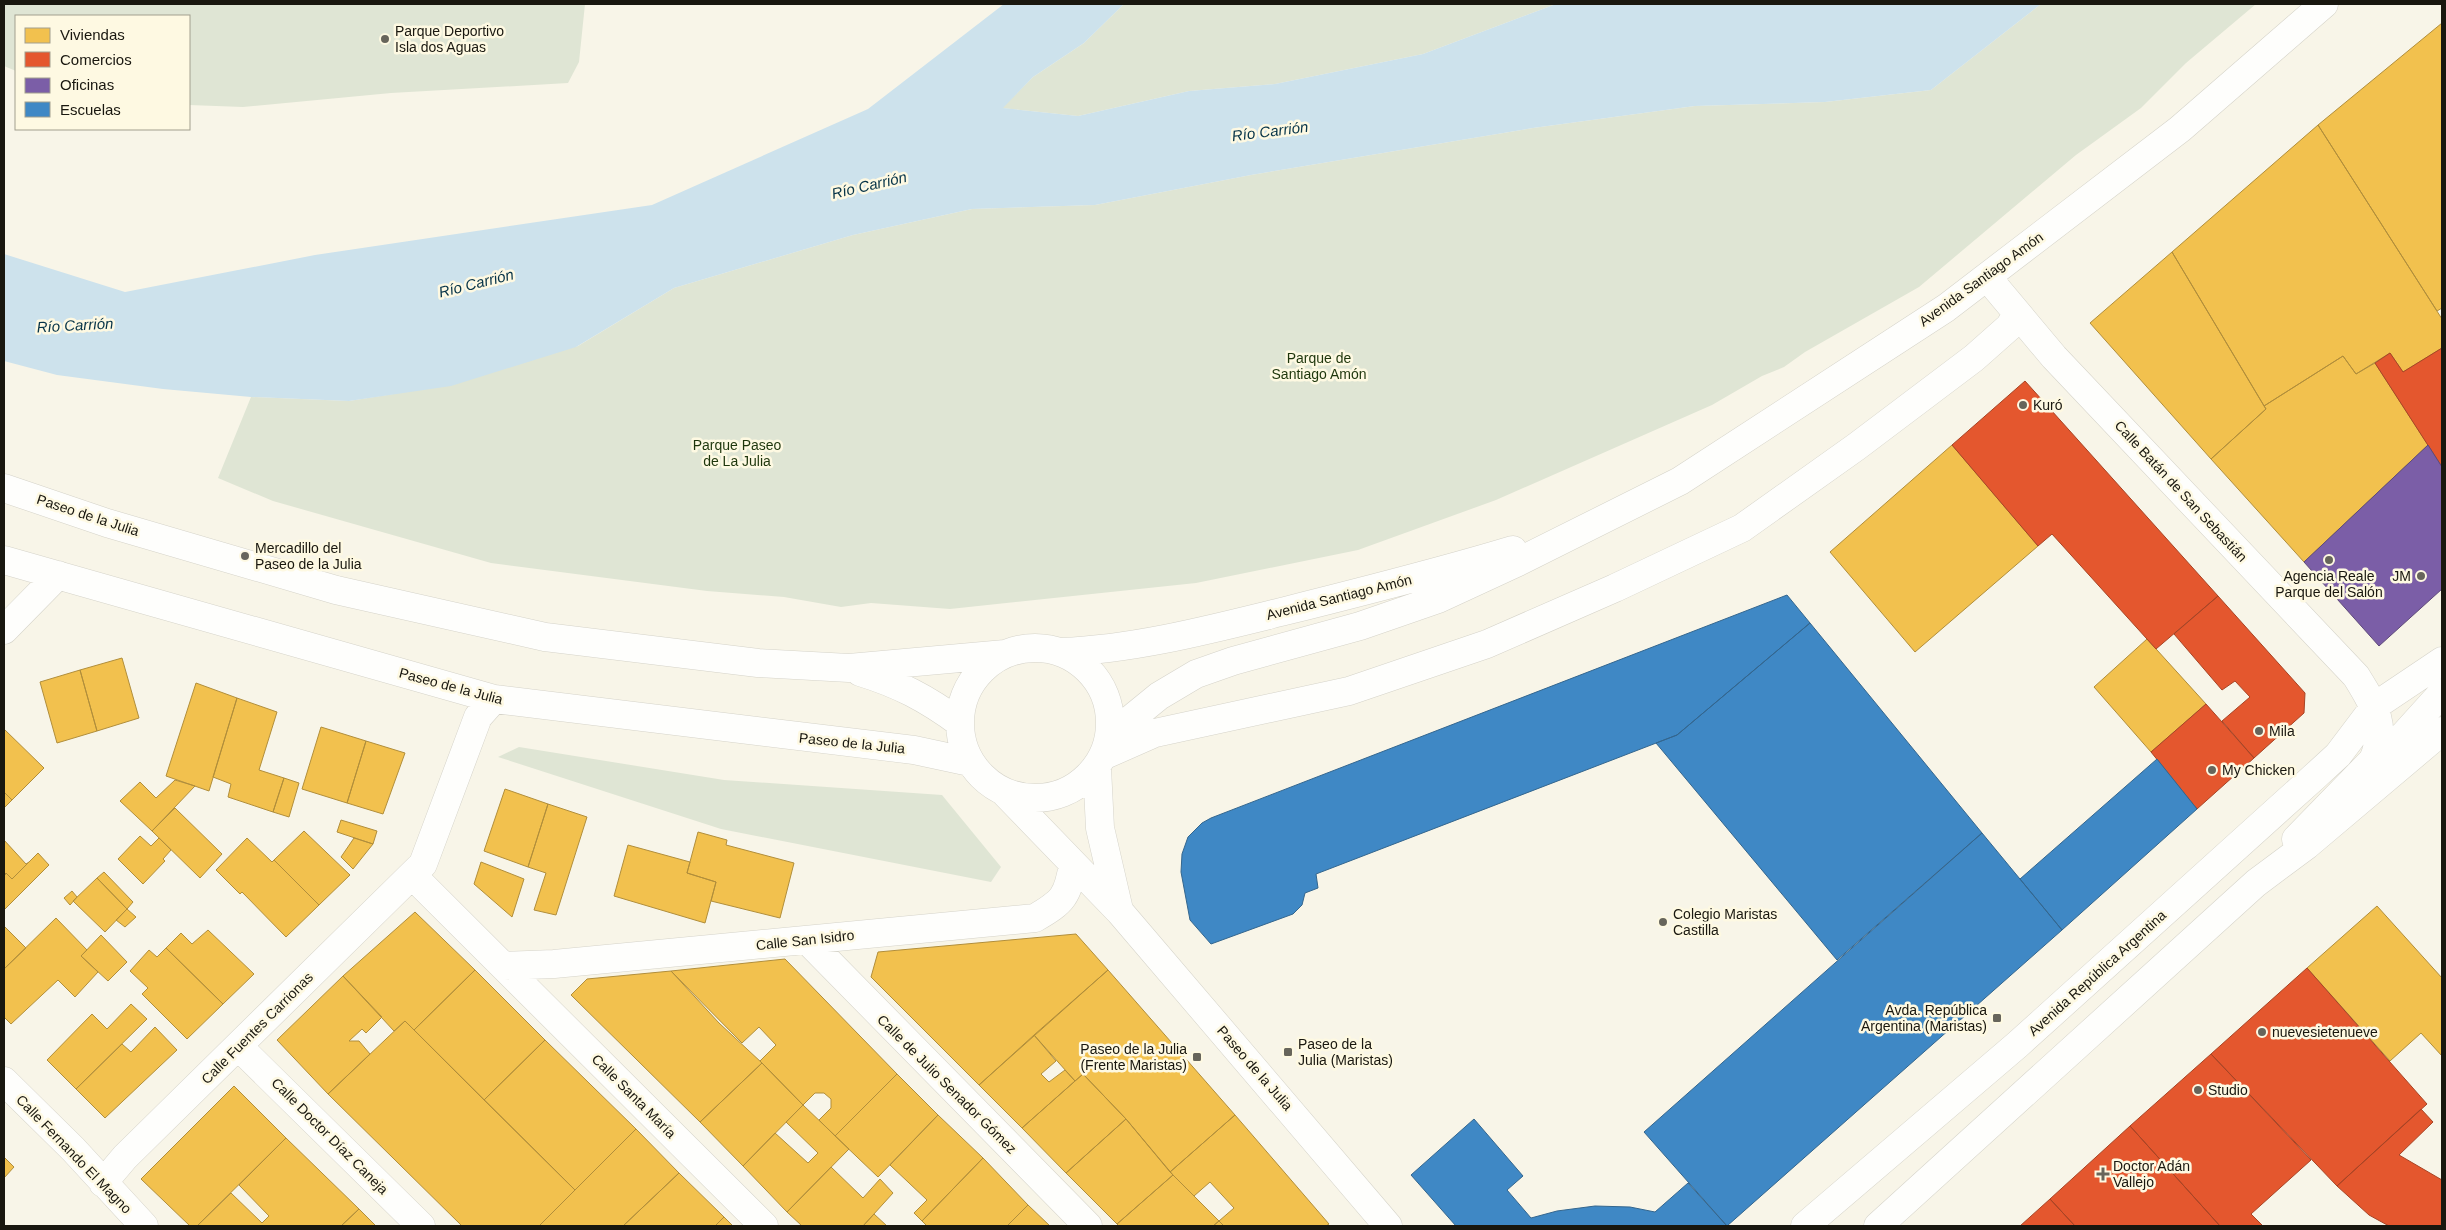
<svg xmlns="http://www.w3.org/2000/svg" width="2446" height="1230" viewBox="0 0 2446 1230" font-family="Arial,sans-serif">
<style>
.green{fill:#dfe5d4}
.water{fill:#cde2ec}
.homes{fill:#f2c14e;stroke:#b18e3b}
.shops{fill:#e4572e;stroke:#a74425}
.offices{fill:#7b5ea7;stroke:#5e4979}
.schools{fill:#3f88c5;stroke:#34668e}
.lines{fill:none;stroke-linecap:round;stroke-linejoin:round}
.minor-casing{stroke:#d5d3c9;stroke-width:29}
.major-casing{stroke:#d5d3c9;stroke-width:29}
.minor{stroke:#fefefc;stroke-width:28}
.major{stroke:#fefefc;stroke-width:28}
.poi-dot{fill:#67655b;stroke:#fef9e2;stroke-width:2}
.labels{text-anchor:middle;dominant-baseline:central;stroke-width:5;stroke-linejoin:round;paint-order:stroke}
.poi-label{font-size:14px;fill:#19170f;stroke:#fef9e2;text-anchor:start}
.street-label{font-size:14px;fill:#19170f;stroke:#fef9e2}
.park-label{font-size:14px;fill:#1e360c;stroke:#fef9e2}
.water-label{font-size:15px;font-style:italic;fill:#073448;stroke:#fef9e2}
</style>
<rect width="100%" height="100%" fill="#f8f5e8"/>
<!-- green -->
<path class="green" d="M4,4H585L579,62L568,83L391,93L243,107L189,105V16H16V71L4,66Z
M1124,4H1556L1423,54L1275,84L1189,91L1078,116L1002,108L1033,77L1084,43Z
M2041,4H2256L2186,63L2141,108L2076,155L1919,287L1805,352L1784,367L1762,376L1712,405L1496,500L1358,550L1196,583L950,609L871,603L841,607L784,597L707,591L491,563L273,501L218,478L251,397L349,401L393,394L578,346L674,288L853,235L972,209L1095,205L1251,175L1533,128L1695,106L1825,102L1931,90Z
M519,747L724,780L942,795L1001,867L991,882L721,829L498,757Z"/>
<!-- water -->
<path class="water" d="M1004,4H1124L1084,43L1033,77L1003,108L1078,116L1189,91L1275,84L1423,54L1556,4H2041L1931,90L1825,102L1695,106L1533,128L1251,175L1095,205L972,209L853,235L674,288L576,347L451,386L349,401L251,397L163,389L57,375L4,361V254L125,292L315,255L652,205L868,109Z"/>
<!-- homes -->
<path class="homes" d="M2442,23V308L2437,311L2318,125Z
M2318,125L2442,319V348L2403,372L2390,353L2356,374L2343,356L2264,406L2172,252Z
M2172,252L2266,409L2211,459L2090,323Z
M2343,356L2356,374L2375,363L2428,445L2304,562L2211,459L2266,409L2264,406Z
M1952,445L2038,546L1915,652L1830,552Z
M2147,639L2206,704L2151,752L2094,687Z
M122,658L139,718L97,731L80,670Z
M80,670L97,731L57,743L40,682Z
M196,683L237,698L209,791L166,776Z
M237,698L277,712L259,770L284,778L273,812L228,797L231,784L213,777Z
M321,727L366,741L347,803L302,789Z
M4,729L44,768L12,800L4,792Z
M366,741L405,753L383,814L347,803Z
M284,778L299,783L289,817L273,812Z
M175,780L195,786L152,831L120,801L140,782L156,798Z
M505,789L548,804L528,867L484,851Z
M4,792L12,800L4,808Z
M548,804L587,817L556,915L534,910L546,873L528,867Z
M175,808L222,854L200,878L152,831Z
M341,820L377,831L373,844L337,832Z
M304,831L350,875L319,905L274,860Z
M698,832L727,840L726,845L794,863L780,918L711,901L716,882L687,873Z
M140,836L151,846L159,838L171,850L163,859L165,861L143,884L118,859Z
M247,838L272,862L274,860L319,905L286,937L242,892L240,894L216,870Z
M354,838L373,844L353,869L341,857Z
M4,840L26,864L29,862L12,879L6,873L4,876Z
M628,845L690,862L687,873L716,882L705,923L614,896Z
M38,853L49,865L4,910V876L6,873L12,879Z
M481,862L524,879L512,917L474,884Z
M104,872L133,902L127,909L97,878Z
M97,878L127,909L105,932L73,901Z
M72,891L77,897L70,905L64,898Z
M2377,906L2442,978V1056L2421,1033L2390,1061L2307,968Z
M127,909L136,917L125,927L116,920Z
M415,912L475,970L414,1030L405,1021L394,1031L343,976Z
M56,918L87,950L81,956L98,972L75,997L58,980L11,1024L4,1017V969Z
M4,926L26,948L4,969Z
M208,930L254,974L223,1004L166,948L181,933L192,944Z
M1076,934L1108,970L979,1085L871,977L878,952Z
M101,935L127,962L108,981L81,956Z
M166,948L223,1004L187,1039L142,994L148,988L130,971L149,950L157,957Z
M785,959L897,1074L835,1136L819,1120L831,1108V1099L824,1093H815L803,1105L760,1061L776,1045L759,1027L742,1043L671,971Z
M475,970L545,1040L484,1100L414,1030Z
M1108,970L1235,1115L1170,1172L1126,1119L1083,1074L1075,1081L1034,1035Z
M671,971L719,1023L762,1063L700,1122L571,995L587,979Z
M343,976L382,1017L366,1033L362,1029L349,1041H359L370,1054L328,1094L277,1040Z
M131,1004L147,1019L76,1089L47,1060L92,1014L107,1029Z
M405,1021L575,1190L539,1226H462L328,1094Z
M155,1027L177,1050L105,1118L76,1089L122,1044L131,1052Z
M1034,1035L1056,1061L1041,1074L1049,1082L1065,1070L1075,1081L1022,1128L979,1085Z
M545,1040L636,1129L575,1190L484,1100Z
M762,1063L803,1105L743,1166L700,1122Z
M897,1074L938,1115L878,1177L835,1136Z
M1083,1074L1126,1119L1066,1173L1022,1128Z
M234,1086L286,1138L197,1226H190L141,1179Z
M803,1105L849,1149L787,1212L743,1166L775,1133L808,1163L818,1153L786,1122Z
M938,1115L983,1158L922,1221L914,1213L927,1200L890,1165Z
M1235,1115L1329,1224L1326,1226H1224L1219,1221L1234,1208L1210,1182L1194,1196L1170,1172Z
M1126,1119L1173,1175L1117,1224L1066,1173Z
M636,1129L679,1173L623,1226H539Z
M286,1138L359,1209L341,1226H197L231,1193L262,1223L269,1216L239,1185Z
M4,1157L14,1167L4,1178Z
M983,1158L1028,1205L1007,1226H927L922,1221Z
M831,1167L863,1198L880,1179L893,1193L863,1226H802L787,1212Z
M679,1173L724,1217L715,1226H623Z
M1173,1175L1219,1221L1213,1226H1119L1117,1224Z
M1028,1205L1050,1226H1007Z
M359,1209L376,1226H341Z
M874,1214L887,1226H863Z
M724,1217L733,1226H715Z
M1219,1221L1224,1226H1213Z"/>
<!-- shops -->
<path class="shops" d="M2442,348V467L2375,363L2390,353L2403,372Z
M2025,381L2218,596L2156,649L2052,534L2038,546L1952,445Z
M2218,596L2305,693L2304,713L2254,758L2222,721L2250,697L2235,681L2222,690L2174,634Z
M2206,704L2254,758L2197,809L2151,752Z
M2307,968L2427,1104L2337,1186L2211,1054Z
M2211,1054L2311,1160L2251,1214L2263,1226H2220L2130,1126Z
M2421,1109L2433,1122L2399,1155L2442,1180V1226H2389L2369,1215L2337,1186Z
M2130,1126L2220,1226H2075L2050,1199Z
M2050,1199L2075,1226H2020Z"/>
<!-- offices -->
<path class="offices" d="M2428,445L2442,467V589L2379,646L2304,562Z"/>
<!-- schools -->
<path class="schools" d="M1787,595L1810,623L1677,735L1316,874L1318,888L1305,893L1302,905L1293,914L1211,944L1190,920L1181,872L1182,854L1188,837L1202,823L1211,818Z
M1810,623L1982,833L1837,960L1656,743L1677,735Z
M2157,759L2197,809L2062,930L2020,879Z
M1982,833L2062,930L1727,1226L1644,1132Z
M1474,1119L1523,1176L1507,1190L1531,1218L1557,1211L1595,1206L1630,1207L1655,1212L1688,1183L1727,1226H1456L1411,1175Z"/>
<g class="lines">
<!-- minor casing -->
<g class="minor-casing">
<path id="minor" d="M1987,277L2054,357L2356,676C2374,705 2388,726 2373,760L2296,839
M4,488L107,523L336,590L545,637L758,663L849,668L1005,654
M4,560L494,699L914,750L970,762
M4,630L58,575
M960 723a75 75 0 1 1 150 0a75 75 0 1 1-150 0Z
M1061,652C1136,649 1212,629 1285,611C1361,592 1437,573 1513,550
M860,672C899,684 926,698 960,723
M1110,736L1159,696L1196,674L1233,661L1360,626L1438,599L1518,562L1680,481L1946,308L2180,129L2324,4
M1105,755L1155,733L1349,691L1487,644L1615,588L1742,528L1856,447L1974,358L2009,327L2017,315
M2373,760L2404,735L2442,693
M1097,768L1100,828L1119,910
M1005,793L1120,912L1388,1226
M412,875L764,1226
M807,940L1088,1226
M504,966L554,964L1035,918C1063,902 1068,896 1073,864
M238,1046L421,1226
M4,1081L73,1149L144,1226
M103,1183L125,1157L423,864L478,717L494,699
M1805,1226L2017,1045L2314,777L2338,755L2375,706L2442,661"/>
</g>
<!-- major casing -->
<g class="major-casing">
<path id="major" d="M1878,1226L2256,883L2307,845L2442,731"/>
</g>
<!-- minor -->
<use href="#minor" class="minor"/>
<!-- major -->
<use href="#major" class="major"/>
</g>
<!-- markers -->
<g class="poi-dot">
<circle cx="385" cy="39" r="5"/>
<circle cx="2023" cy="405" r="5"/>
<circle cx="245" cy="556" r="5"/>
<circle cx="2329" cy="560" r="5"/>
<circle cx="2421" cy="576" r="5"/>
<circle cx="2259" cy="731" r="5"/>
<circle cx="2212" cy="770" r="5"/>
<circle cx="1663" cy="922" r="5"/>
<rect x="1992" y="1013" width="10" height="10" rx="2.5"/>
<circle cx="2262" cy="1032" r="5"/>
<rect x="1283" y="1047" width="10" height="10" rx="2.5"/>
<rect x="1192" y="1052" width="10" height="10" rx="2.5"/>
<circle cx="2198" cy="1090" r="5"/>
<path d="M2100.5 1166.5h5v5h5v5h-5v5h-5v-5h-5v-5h5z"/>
</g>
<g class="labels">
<!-- poi labels -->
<g class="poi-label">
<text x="395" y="31">Parque Deportivo<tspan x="395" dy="16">Isla dos Aguas</tspan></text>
<text x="2033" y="405">Kuró</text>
<text x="255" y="548">Mercadillo del<tspan x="255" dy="16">Paseo de la Julia</tspan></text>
<text x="2329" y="576" text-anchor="middle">Agencia Reale<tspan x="2329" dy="16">Parque del Salón</tspan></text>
<text x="2411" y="576" text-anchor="end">JM</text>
<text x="2269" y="731">Mila</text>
<text x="2222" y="770">My Chicken</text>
<text x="1673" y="914">Colegio Maristas<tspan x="1673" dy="16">Castilla</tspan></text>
<text x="1987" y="1010" text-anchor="end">Avda. República<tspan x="1987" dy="16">Argentina (Maristas)</tspan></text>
<text x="2272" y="1032">nuevesietenueve</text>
<text x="1298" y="1044">Paseo de la<tspan x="1298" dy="16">Julia (Maristas)</tspan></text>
<text x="1187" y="1049" text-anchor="end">Paseo de la Julia<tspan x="1187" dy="16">(Frente Maristas)</tspan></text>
<text x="2208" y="1090">Studio</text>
<text x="2113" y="1166">Doctor Adán<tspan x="2113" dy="16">Vallejo</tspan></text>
</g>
<!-- street labels -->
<g class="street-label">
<text transform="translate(1981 279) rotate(-36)">Avenida Santiago Amón</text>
<text transform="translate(2181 491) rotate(47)">Calle Batán de San Sebastián</text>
<text transform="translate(88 515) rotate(18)">Paseo de la Julia</text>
<text transform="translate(1339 597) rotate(-14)">Avenida Santiago Amón</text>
<text transform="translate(451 686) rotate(15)">Paseo de la Julia</text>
<text transform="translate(852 743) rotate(6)">Paseo de la Julia</text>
<text transform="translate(805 940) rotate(-6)">Calle San Isidro</text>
<text transform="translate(2097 973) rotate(-42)">Avenida República Argentina</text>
<text transform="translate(257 1028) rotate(-45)">Calle Fuentes Carrionas</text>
<text transform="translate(1255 1068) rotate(49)">Paseo de la Julia</text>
<text transform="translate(947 1084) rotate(45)">Calle de Julio Senador Gómez</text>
<text transform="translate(634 1096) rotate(45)">Calle Santa María</text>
<text transform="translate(330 1136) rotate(45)">Calle Doctor Díaz Caneja</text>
<text transform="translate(74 1154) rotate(46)">Calle Fernando El Magno</text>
</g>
<!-- park labels -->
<g class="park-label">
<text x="1319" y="358">Parque de<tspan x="1319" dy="16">Santiago Amón</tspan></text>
<text x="737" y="445">Parque Paseo<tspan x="737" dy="16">de La Julia</tspan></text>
</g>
<!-- water labels -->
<g class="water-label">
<text transform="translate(1270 131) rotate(-7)">Río Carrión</text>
<text transform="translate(869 185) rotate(-13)">Río Carrión</text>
<text transform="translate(476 283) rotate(-14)">Río Carrión</text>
<text transform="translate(75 325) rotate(-3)">Río Carrión</text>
</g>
</g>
<!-- border -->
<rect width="2446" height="1230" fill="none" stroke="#19170f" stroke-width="10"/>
<!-- legend -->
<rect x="15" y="15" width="175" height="115" fill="#fef9e2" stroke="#a29f8e"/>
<rect x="25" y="28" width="25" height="15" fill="#f2c14e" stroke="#a29f8e"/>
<text x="60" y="40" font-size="15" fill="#19170f">Viviendas</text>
<rect x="25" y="52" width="25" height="15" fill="#e4572e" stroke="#a29f8e"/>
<text x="60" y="65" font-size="15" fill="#19170f">Comercios</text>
<rect x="25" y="78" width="25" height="15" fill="#7b5ea7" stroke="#a29f8e"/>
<text x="60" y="90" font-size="15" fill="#19170f">Oficinas</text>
<rect x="25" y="102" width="25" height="15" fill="#3f88c5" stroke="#a29f8e"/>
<text x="60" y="115" font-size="15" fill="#19170f">Escuelas</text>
</svg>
